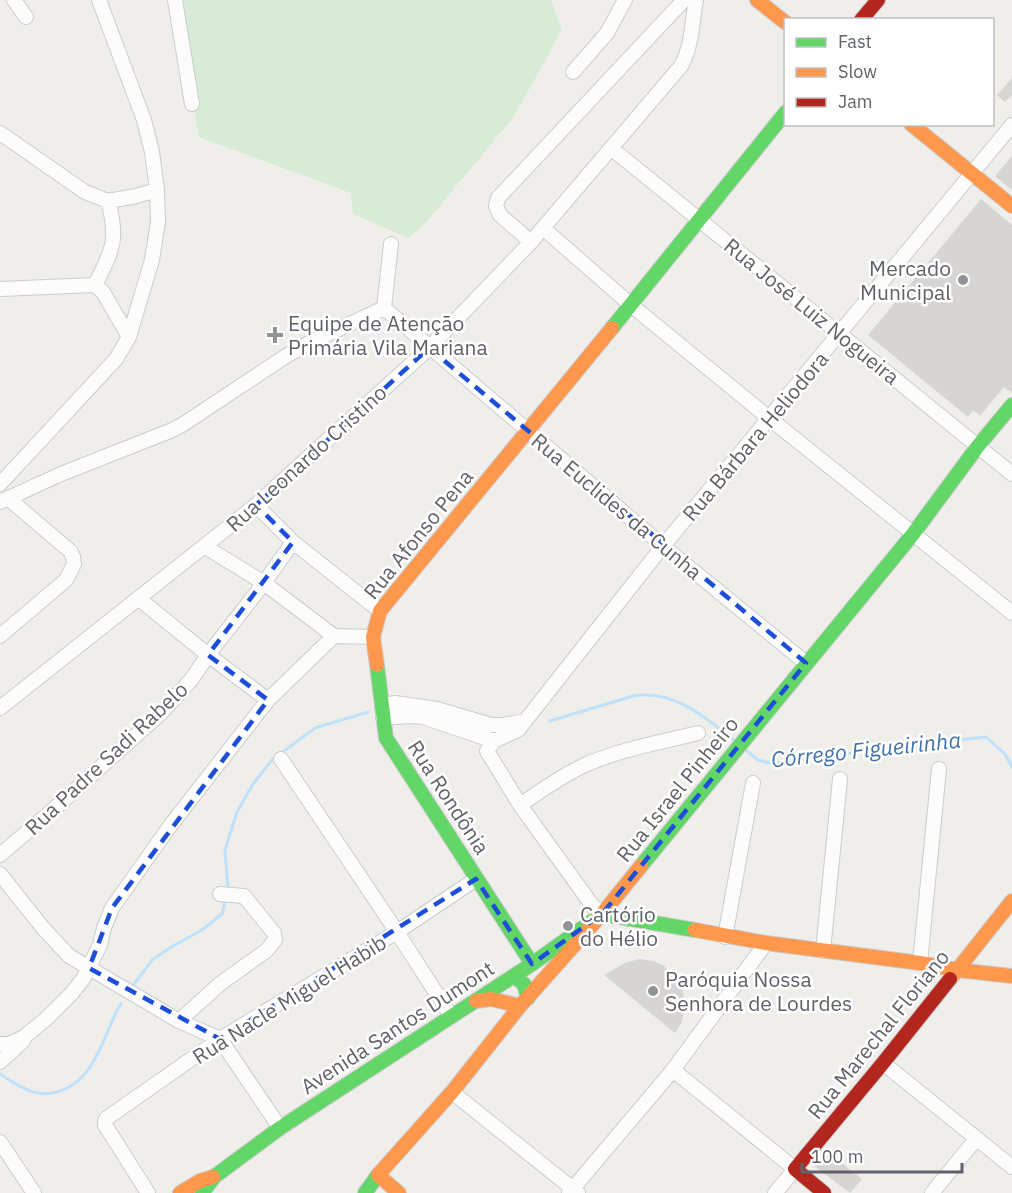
<svg xmlns="http://www.w3.org/2000/svg" width="1012" height="1193" viewBox="0 0 1012 1193" font-family="'IBM Plex Sans',sans-serif">
<style>
.green{fill:#d8ebd6}
.lines{fill:none;stroke-linecap:round;stroke-linejoin:round}
.stream{stroke:#bfe0f9;stroke-width:3}
.building{fill:#d6d5d3}
.street-casing{stroke:#cbcccc;stroke-width:16}
.fast-casing{stroke:#cacacb;stroke-width:16}
.slow-casing{stroke:#cacacb;stroke-width:16}
.jam-casing{stroke:#cacacb;stroke-width:16}
.street{stroke:#fdfcfc;stroke-width:14}
.fast{stroke:#63d668;stroke-width:14}
.slow{stroke:#ff974d;stroke-width:14}
.jam{stroke:#b3261e;stroke-width:14}
.marked{fill:none;stroke:#1d4ed8;stroke-width:4.5;stroke-dasharray:12 8;stroke-linejoin:round}
.poi-dot{fill:#919496;stroke:#fff;stroke-width:2}
.labels{text-anchor:middle;dominant-baseline:central;stroke-width:5;stroke-linejoin:round;paint-order:stroke}
.poi-label{font-size:21px;fill:#5f6368;stroke:#fff;text-anchor:start}
.street-label{font-size:21px;fill:#5f6368;stroke:#fff}
.water-label{font-size:22px;font-style:italic;fill:#4174aa;stroke:#fff}
</style>
<rect width="100%" height="100%" fill="#efeeea"/>
<!-- green -->
<path class="green" d="M175,0H551L562,30L513,118L424,225L408,238L353,214L351,193L199,137Z"/>
<g class="lines">
<!-- stream -->
<path class="stream" d="M550,721L633,696C674,689 705,717 735,741
M747,751L758,760L769,763L805,760L900,746L986,737L1005,754L1012,767
M228,889L225,850L237,812L253,784L273,759L315,728L368,712
M134,984L153,959L173,946L202,930L222,914L226,899
M0,1074C11,1081 25,1091 38,1093C44,1095 51,1093 56,1092C83,1086 95,1061 105,1038C110,1027 114,1014 121,1004"/>
</g>
<!-- building -->
<path class="building" d="M1012,78V95L1005,102L997,95Z
M1012,156V190L995,176Z
M981,199L1012,225V393L1004,387L980,416L973,410L968,417L868,335Z
M640,959L653,961L664,966L681,985L684,997V1010L682,1022L675,1033L604,975L627,962Z
M827,1151L862,1179L850,1193L814,1166Z"/>
<g class="lines">
<!-- street casing -->
<g class="street-casing">
<path id="street" d="M14,0L26,17
M175,0L192,104
M573,72L607,33L625,0
M0,133L85,192L108,201
M611,148L1012,474
M543,228L631,305L769,418L1012,613
M531,242L500,215L496,206L498,198L684,0
M0,289L95,285
M384,308L663,546L806,663
M384,308L391,244
M129,337L103,292L95,285C112,251 119,240 108,201L136,196L157,190
M0,484L116,359L129,337L152,260L158,222L157,190L152,152L144,120L99,0
M0,502L61,474L170,431L182,425L286,356L309,343L384,308
M256,505L293,542L380,611
M204,546L264,583L334,636
M138,598L208,655L268,700
M0,636L66,580L74,564L73,557L70,551L9,499
M382,705L395,703L437,709L491,725H503L525,721
M0,708L256,505L429,348L531,242L681,66C692,47 692,22 696,0
M383,718L409,716L423,717L494,741
M494,741L518,730L663,546L1012,125
M494,741L487,751L520,805L592,905L602,914
M281,759L397,932L451,1016
M520,805C542,790 563,775 587,764C622,749 662,742 698,733
M0,855L47,815L161,713L191,680L208,655L264,583L293,542
M0,874L43,928L69,956L179,1021L220,1039L280,1128
M725,937L753,783
M823,951L840,779
M920,963L939,769
M179,1021L221,983L266,951L275,940L274,933L244,896L220,894
M0,1044H9L24,1037L47,1018L72,993L83,979L100,945L104,928L112,908L170,826L268,700L334,636L373,637
M0,1062L23,1041
M883,1063L1012,1167
M673,1070L795,1169L775,1193
M452,1092L578,1193
M0,1142L34,1193
M148,1193L105,1125V1121L107,1118L220,1039L397,932L476,879
M569,1193L673,1070L766,943
M932,1193L976,1139"/>
</g>
<!-- fast casing -->
<g class="fast-casing">
<path id="fast" d="M612,328L786,112
M377,665L386,738L532,964
M641,866L913,534L978,446L1012,405
M514,976L524,984L528,998
M202,1193L215,1176L280,1128L532,964L602,914L695,930
M365,1193L378,1175"/>
</g>
<!-- slow casing -->
<g class="slow-casing">
<path id="slow" d="M757,0L786,23
M911,124L1012,206
M377,665L373,637L380,611L612,328
M695,930L766,943L920,963L957,970L1012,976
M950,979L1012,901
M476,1001L491,999L520,1006
M180,1193L200,1181L213,1177
M399,1193L378,1175L452,1092L520,1006L602,914L641,866"/>
</g>
<!-- jam casing -->
<g class="jam-casing">
<path id="jam" d="M861,20L878,0
M824,1193L795,1169L883,1063L950,979"/>
</g>
<!-- street -->
<use href="#street" class="street"/>
<!-- fast -->
<use href="#fast" class="fast"/>
<!-- slow -->
<use href="#slow" class="slow"/>
<!-- jam -->
<use href="#jam" class="jam"/>
</g>
<!-- marked area -->
<path class="marked" d="M429,348L806,663L602,914L532,964L476,879L220,1039L89,968L112,908L268,700L208,655L293,542L256,505Z"/>
<!-- markers -->
<g class="poi-dot">
<circle cx="963" cy="280" r="6"/>
<path d="M272 326h6v6h6v6h-6v6h-6v-6h-6v-6h6z"/>
<circle cx="568" cy="926" r="6"/>
<circle cx="653" cy="991" r="6"/>
</g>
<g class="labels">
<!-- poi labels -->
<g class="poi-label">
<text x="951" y="268" text-anchor="end">Mercado<tspan x="951" dy="24">Municipal</tspan></text>
<text x="288" y="323">Equipe de Atenção<tspan x="288" dy="24">Primária Vila Mariana</tspan></text>
<text x="580" y="914">Cartório<tspan x="580" dy="24">do Hélio</tspan></text>
<text x="665" y="979">Paróquia Nossa<tspan x="665" dy="24">Senhora de Lourdes</tspan></text>
</g>
<!-- street labels -->
<g class="street-label">
<text transform="translate(812 311) rotate(39)">Rua José Luiz Nogueira</text>
<text transform="translate(755 436) rotate(-50)">Rua Bárbara Heliodora</text>
<text transform="translate(306 458) rotate(-42)">Rua Leonardo Cristino</text>
<text transform="translate(617 506) rotate(40)">Rua Euclides da Cunha</text>
<text transform="translate(418 534) rotate(-51)">Rua Afonso Pena</text>
<text transform="translate(106 758) rotate(-43)">Rua Padre Sadi Rabelo</text>
<text transform="translate(677 789) rotate(-51)">Rua Israel Pinheiro</text>
<text transform="translate(449 797) rotate(57)">Rua Rondônia</text>
<text transform="translate(289 999) rotate(-32)">Rua Nacle Miguel Habib</text>
<text transform="translate(397 1027) rotate(-33)">Avenida Santos Dumont</text>
<text transform="translate(878 1034) rotate(-51)">Rua Marechal Floriano</text>
</g>
<!-- water labels -->
<g class="water-label">
<text transform="translate(866 749) rotate(-6)">Córrego Figueirinha</text>
</g>
</g>
<!-- legend -->
<rect x="784" y="18" width="210" height="108" fill="#ffffff" stroke="#bfc1c3" stroke-width="1.5"/>
<rect x="796" y="38" width="30" height="9" fill="#63d668" stroke="#bfc1c3" stroke-width="1.5"/>
<text x="838" y="48" font-size="18" fill="#5f6368">Fast</text>
<rect x="796" y="68" width="30" height="9" fill="#ff974d" stroke="#bfc1c3" stroke-width="1.5"/>
<text x="838" y="78" font-size="18" fill="#5f6368">Slow</text>
<rect x="796" y="98" width="30" height="9" fill="#b3261e" stroke="#bfc1c3" stroke-width="1.5"/>
<text x="838" y="108" font-size="18" fill="#5f6368">Jam</text>
<!-- scale -->
<path d="M802 1163v9h160v-9" fill="none" stroke="#5f6368" stroke-width="3"/>
<text x="811" y="1163" font-size="18" fill="#5f6368" stroke="#ffffff" stroke-width="4.5" paint-order="stroke">100 m</text>
</svg>
